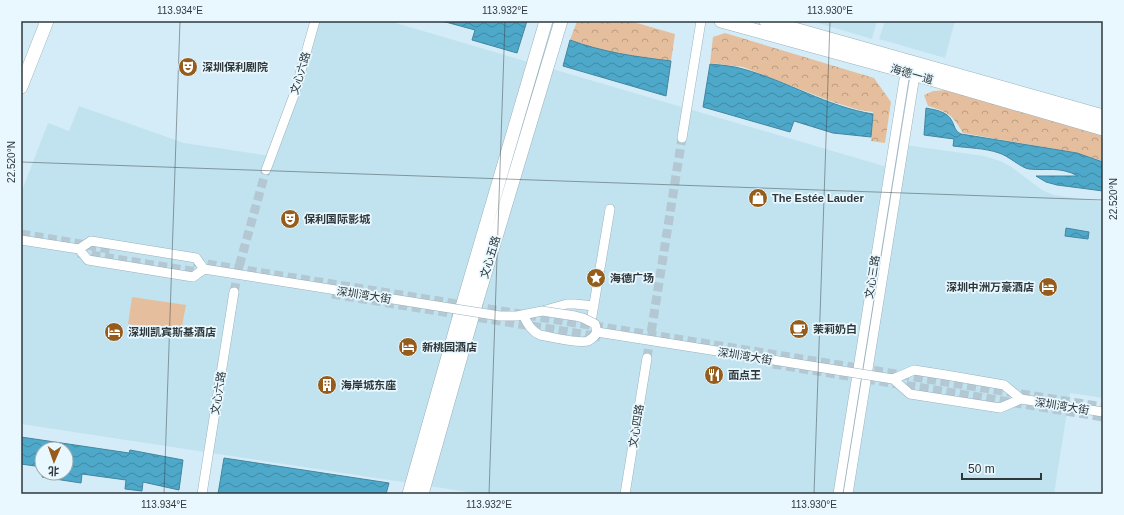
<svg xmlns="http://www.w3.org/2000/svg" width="1124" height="515" viewBox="0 0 1124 515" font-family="Helvetica,'Noto Sans SC',sans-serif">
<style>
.built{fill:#c1e3f0}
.grass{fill:#e5bf9d}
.forest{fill:url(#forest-crowns)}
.water{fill:url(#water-waves);stroke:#44869f}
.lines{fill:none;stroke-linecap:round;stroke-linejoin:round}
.street-tunnel{stroke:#b3c8d2;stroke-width:9;stroke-dasharray:9 4.5;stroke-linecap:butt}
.street-casing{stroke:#9ab2bc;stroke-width:10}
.secondary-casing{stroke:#9ab2bc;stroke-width:14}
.street{stroke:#fff;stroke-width:9}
.secondary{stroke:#fff;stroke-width:13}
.street-bridge-casing{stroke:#9ab2bc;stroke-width:10;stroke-linecap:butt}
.street-bridge{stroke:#fff;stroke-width:9}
.ticks{fill:none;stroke:#2e383c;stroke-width:1;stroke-opacity:0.45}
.labels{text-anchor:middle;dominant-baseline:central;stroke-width:3.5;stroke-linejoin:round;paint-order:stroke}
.poi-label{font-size:11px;font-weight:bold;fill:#2e383c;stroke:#e9f8fe;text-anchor:start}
.street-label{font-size:11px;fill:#2e383c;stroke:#e9f8fe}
.neatline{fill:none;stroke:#2e383c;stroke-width:1.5}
.ticks-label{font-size:10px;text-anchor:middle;fill:#2e383c}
</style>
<defs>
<pattern id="forest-crowns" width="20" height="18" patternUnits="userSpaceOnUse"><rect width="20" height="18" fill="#e5bf9d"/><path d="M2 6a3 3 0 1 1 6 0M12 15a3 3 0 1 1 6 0" fill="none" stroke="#ba9c81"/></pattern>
<pattern id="water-waves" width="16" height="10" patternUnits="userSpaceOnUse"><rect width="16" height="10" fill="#4da8ca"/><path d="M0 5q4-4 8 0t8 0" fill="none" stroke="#408aa5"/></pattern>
</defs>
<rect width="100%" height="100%" fill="#d4ecf7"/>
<!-- built -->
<path class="built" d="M315,21H389L894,169L898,144L984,156L1000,161L1010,166L1042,190L1054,195L1103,202V398L1070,393L1054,494H481L21,424V193L48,123L69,131L79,106L184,143L271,156Z
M811,21H877L872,39Z
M885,21H955L945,58L879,39Z"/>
<!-- grass -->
<path class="grass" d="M132,297L186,305L181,332L128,324Z"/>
<!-- forest -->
<path class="forest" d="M577,21H630L675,34L671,61C637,57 602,52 570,40Z
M725,33L874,78L891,102L885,143L871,141L873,112L859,110L833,102L743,67L710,63L713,37Z
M947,90L1103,135V161L1077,153L963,133C952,115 949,112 928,106L924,95L933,91Z"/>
<!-- water -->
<path class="water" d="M442,21H527L517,53L472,40L475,30Z
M570,40C602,52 637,57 671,61L666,96L563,66Z
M710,64C721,65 733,66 743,69C787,81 828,107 873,114L871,137L833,133L794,121L790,132L703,107Z
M926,108C935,110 947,111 952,121C955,127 955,131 961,134L1077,153L1103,162V191L1057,185L1046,182L1036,176H1078C1059,166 1048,171 1029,169C1021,168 1009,156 999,153C985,148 968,148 953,146L954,139L924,135Z
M1066,228L1089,232L1088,239L1065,236Z
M21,437L129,453L130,450L183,460L179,490L143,482L142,491L125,489L126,480L82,474L81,483L42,477L43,473H66V449H42V467L21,464Z
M224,458L389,483L386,494H218Z"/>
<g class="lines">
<!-- street-tunnel -->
<path class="street-tunnel" d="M21,234L110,249
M78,253L203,273
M194,262L1103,407
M234,292L240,263L266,170
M332,294L600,337
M647,358L682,138
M773,364L1103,417"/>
<!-- street casing -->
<g class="street-casing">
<path id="street" d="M682,138L701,21
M266,170L294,95L315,21
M542,311L567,304H575L594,306
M591,322L610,209
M202,494L234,292
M625,494L647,358
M838,494L906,67
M848,494L916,69"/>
</g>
<!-- secondary casing -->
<g class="secondary-casing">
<path id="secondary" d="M721,21L889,67L1103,129
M766,21L1103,116
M21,87L47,21
M409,494L464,300L546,21
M422,494L475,307L561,21"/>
</g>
<!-- street -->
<use href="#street" class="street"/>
<!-- secondary -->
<use href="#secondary" class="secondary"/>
<!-- street-bridge casing -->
<g class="street-bridge-casing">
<path id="street-bridge" d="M21,240L79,249L91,241L196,258L204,269L500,316H517L542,311L575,316L583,318L595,324L597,332L893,379L914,370L946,375L1004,385L1021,399L1103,412
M79,249L88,260L193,277L204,269
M523,315C528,324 531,331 540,335C551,337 578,344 588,341C592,339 595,336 597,332
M893,379L910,394L1000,408L1021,399"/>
</g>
<!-- street-bridge -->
<use href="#street-bridge" class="street-bridge"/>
</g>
<!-- ticks -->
<path class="ticks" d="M21,162L1103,200M164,494L180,21M489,494L505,21M814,494L830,21"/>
<!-- icons -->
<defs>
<g id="theatre-disc" transform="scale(1)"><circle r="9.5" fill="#965c1b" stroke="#e9f8fe"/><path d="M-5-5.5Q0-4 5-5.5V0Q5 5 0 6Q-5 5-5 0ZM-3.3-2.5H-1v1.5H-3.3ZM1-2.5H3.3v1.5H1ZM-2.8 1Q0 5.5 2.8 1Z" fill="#fff"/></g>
<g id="shop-disc" transform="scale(1)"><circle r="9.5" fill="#965c1b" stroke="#e9f8fe"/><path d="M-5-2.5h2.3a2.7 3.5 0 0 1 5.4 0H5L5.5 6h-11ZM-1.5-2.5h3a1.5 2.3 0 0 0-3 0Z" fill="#fff"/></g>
<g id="sight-disc" transform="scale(1)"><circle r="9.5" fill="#965c1b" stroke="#e9f8fe"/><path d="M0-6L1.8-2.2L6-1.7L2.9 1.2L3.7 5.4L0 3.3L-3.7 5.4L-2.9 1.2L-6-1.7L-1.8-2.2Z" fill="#fff"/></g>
<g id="hotel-disc" transform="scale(1)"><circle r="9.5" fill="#965c1b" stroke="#e9f8fe"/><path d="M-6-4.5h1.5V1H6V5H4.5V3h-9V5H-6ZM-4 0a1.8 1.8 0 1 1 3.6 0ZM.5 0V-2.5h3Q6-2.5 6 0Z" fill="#fff"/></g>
<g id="cafe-disc" transform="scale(1)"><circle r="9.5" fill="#965c1b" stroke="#e9f8fe"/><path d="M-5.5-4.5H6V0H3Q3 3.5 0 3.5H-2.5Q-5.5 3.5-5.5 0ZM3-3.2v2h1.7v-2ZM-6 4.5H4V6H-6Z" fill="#fff"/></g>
<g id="restaurant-disc" transform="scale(1)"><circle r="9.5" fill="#965c1b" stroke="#e9f8fe"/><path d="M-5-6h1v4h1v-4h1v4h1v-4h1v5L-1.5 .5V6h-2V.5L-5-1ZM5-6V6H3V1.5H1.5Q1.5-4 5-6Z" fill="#fff"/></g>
<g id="building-disc" transform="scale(1)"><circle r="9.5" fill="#965c1b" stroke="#e9f8fe"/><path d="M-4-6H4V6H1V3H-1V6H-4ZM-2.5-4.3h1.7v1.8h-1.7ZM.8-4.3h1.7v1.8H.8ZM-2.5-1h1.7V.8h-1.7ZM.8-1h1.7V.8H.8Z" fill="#fff"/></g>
</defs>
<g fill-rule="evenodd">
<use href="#theatre-disc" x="188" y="67"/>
<use href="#shop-disc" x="758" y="198"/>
<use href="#theatre-disc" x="290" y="219"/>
<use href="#sight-disc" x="596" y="278"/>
<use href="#hotel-disc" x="1048" y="287"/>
<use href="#cafe-disc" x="799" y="329"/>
<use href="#hotel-disc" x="114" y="332"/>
<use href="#hotel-disc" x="408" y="347"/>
<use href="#restaurant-disc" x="714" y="375"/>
<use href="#building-disc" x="327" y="385"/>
</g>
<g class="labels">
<!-- poi labels -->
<g class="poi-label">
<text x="202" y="67">深圳保利剧院</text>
<text x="772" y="198">The Estée Lauder</text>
<text x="304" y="219">保利国际影城</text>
<text x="610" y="278">海德广场</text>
<text x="1034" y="287" text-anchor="end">深圳中洲万豪酒店</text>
<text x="813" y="329">茉莉奶白</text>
<text x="128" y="332">深圳凯宾斯基酒店</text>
<text x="422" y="347">新桃园酒店</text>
<text x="728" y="375">面点王</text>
<text x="341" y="385">海岸城东座</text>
</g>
<!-- street labels -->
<g class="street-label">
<text transform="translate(300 73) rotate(-73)">文心六路</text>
<text transform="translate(912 74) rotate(16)">海德一道</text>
<text transform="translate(490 257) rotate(-73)">文心五路</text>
<text transform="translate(872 277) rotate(-81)">文心三路</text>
<text transform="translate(364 295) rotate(9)">深圳湾大街</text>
<text transform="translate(745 356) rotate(9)">深圳湾大街</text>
<text transform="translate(218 393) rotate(-81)">文心六路</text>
<text transform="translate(1062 406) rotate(9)">深圳湾大街</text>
<text transform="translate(636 426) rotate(-81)">文心四路</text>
</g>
</g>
<!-- border -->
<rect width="1124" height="515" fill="none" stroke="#e9f8fe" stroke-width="44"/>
<!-- north arrow -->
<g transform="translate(54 461) rotate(182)"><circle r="19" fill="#e9f8fe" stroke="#9eabb0"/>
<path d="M0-3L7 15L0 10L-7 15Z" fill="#965c1b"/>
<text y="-6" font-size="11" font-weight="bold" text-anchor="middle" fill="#2e383c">北</text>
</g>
<!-- scale -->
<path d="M962 473v6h79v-6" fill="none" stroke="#2e383c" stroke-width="2"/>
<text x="968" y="473" font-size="12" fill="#2e383c" stroke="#e9f8fe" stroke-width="3" paint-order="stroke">50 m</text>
<rect x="22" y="22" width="1080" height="471" class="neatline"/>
<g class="ticks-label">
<text x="180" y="14">113.934°E</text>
<text x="505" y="14">113.932°E</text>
<text x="830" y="14">113.930°E</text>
<text transform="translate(11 162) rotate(-90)" y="4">22.520°N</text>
<text transform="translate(1113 199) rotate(-90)" y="4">22.520°N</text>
<text x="164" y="508">113.934°E</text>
<text x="489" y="508">113.932°E</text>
<text x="814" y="508">113.930°E</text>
</g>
</svg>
